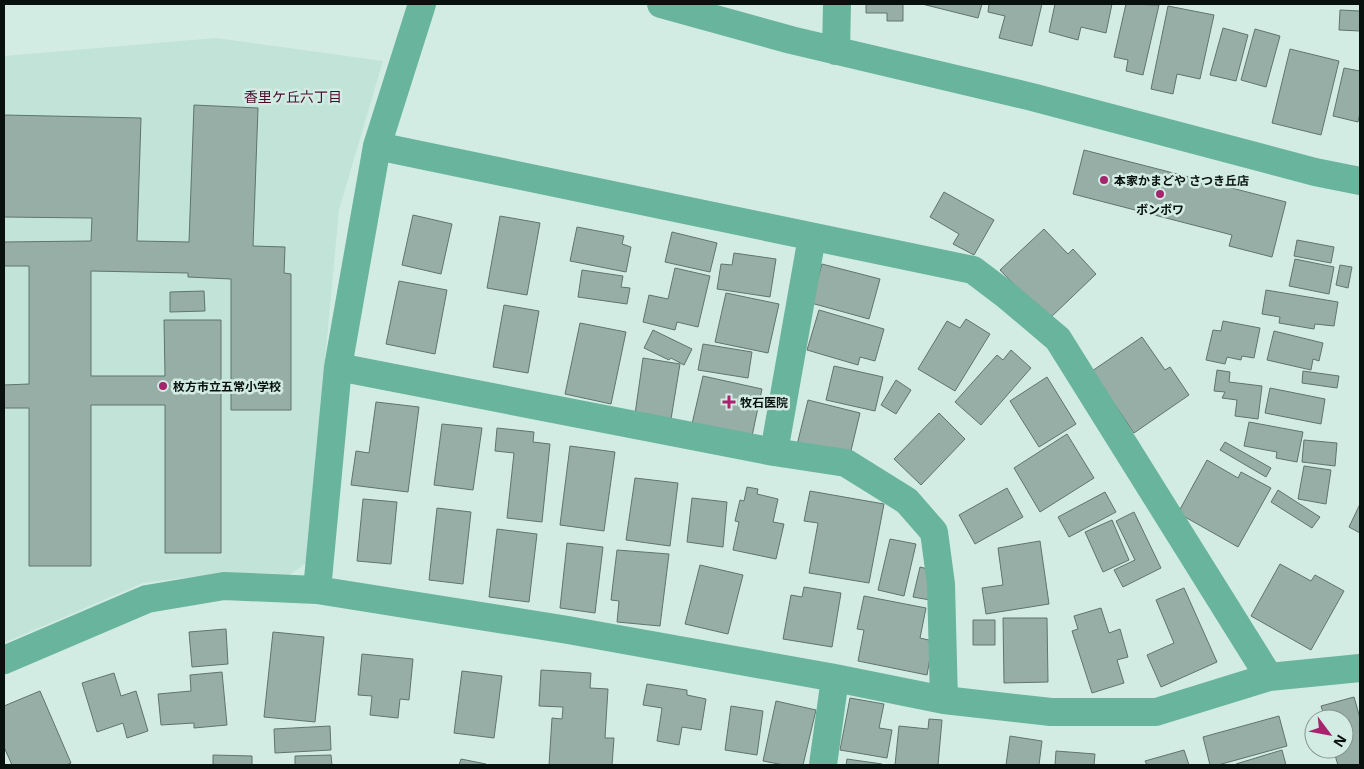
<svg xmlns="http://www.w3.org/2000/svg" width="1364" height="769" viewBox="0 0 1364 769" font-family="'Noto Sans','Noto Sans JP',sans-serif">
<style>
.built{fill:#c2e3d7}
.building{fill:#97aea6;stroke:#5e746c}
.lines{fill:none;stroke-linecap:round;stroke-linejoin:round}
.minor{stroke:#69b49c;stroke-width:28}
.poi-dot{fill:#a7236e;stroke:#d3ece3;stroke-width:2}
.labels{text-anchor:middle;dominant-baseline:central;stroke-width:5;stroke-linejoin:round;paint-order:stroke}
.poi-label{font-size:12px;font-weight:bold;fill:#08110e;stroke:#d3ece3;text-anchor:start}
.neighbourhood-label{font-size:14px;fill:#4a0b2f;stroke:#d3ece3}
</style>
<rect width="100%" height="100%" fill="#d3ece3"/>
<!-- built -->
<path class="built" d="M216,38L383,61L339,210L306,563L288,576L224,573L143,583L4,643V56Z"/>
<!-- building -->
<path class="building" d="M866,4H903V21H887V13H866Z
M922,4H982L978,18Z
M989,4H1042L1032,46L999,38L1005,16L988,12Z
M1055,4H1112L1106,33L1081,27L1078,40L1049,32Z
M1126,4L1159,5L1143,75L1126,71L1128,60L1114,57Z
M1168,6L1214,15L1200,79L1177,74L1173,94L1151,89Z
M1340,10L1360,11V31L1339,30Z
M1223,28L1248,35L1236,81L1210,75Z
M1255,29L1280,36L1266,87L1241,80Z
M1290,49L1339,61L1321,135L1272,123Z
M1344,68L1360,71V113L1358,122L1333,116Z
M194,105L258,108L253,246L285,247L284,273L291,274V410H231V279L188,277V273L91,271V376H165L164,320H221V553H165V405H91V566H29V408H4V385L29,384V266H4V242L91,241L92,218L4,217V115L141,118L137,241L189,242Z
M1084,150L1286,202L1272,257L1229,246L1232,235L1073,194Z
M944,192L994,220L974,255L953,244L959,234L930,217Z
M413,215L452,224L441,274L402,265Z
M500,216L540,223L527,295L487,288Z
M577,227L624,236L622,244L631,247L626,272L570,261Z
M1044,229L1068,254L1073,249L1096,274L1048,320L1000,270Z
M672,232L717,243L710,272L665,262Z
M1297,240L1334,247L1331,263L1294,256Z
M734,253L776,259L770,297L717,289L721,264L732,265Z
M1295,259L1334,267L1329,294L1289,286Z
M822,264L880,279L869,319L811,303Z
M1340,265L1352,267L1348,288L1336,285Z
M675,268L710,276L698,327L677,322L675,330L643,322L649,295L668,299Z
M582,270L623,276L621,287L630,288L627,304L578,297Z
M399,281L447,290L435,354L386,344Z
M1266,290L1338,302L1334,326L1315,324L1314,329L1279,323L1280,317L1262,314Z
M204,291L205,311L170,312V292Z
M726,293L779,304L768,353L715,342Z
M504,305L539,311L528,373L493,367Z
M819,310L884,329L875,361L860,357L858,365L807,350Z
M966,319L990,334L955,391L918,369L947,321L960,328Z
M1223,321L1260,328L1254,358L1242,356L1241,360L1227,357L1225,364L1206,360L1213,330L1221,331Z
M580,323L626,332L611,404L565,394Z
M653,330L692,349L684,365L671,358L669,360L644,348Z
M1274,331L1323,343L1319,361L1313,359L1311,370L1267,360Z
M1142,337L1165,370L1170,367L1189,395L1134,433L1092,371Z
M703,344L752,352L748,378L698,370Z
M1011,350L1031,368L981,425L955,402L997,355L1003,360Z
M643,358L680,364L671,419L635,414Z
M834,366L883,377L875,411L826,400Z
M1217,370L1230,372L1229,382L1262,386L1258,419L1235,416L1237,400L1222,398L1225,392L1214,391Z
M1303,371L1339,376L1337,388L1302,383Z
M703,376L762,389L752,436L692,424Z
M1047,377L1076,424L1039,447L1010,401Z
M896,380L911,390L896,414L881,405Z
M1270,388L1325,399L1321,424L1265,413Z
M808,400L860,413L849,459L797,445Z
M376,402L419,407L408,492L351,485L356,451L369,453Z
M939,413L965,439L921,485L894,459Z
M1249,422L1303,432L1297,462L1276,458L1277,452L1244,446Z
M442,424L482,428L473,490L434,485Z
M497,428L534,432L533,442L550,444L542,522L507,518L514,453L495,451Z
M1067,434L1094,478L1040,512L1014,468Z
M1304,440L1337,443L1335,466L1302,462Z
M1225,442L1271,468L1266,477L1220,450Z
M570,446L615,452L604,531L560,525Z
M1207,460L1238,478L1241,472L1271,488L1238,547L1178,513Z
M1304,466L1331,470L1326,504L1298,499Z
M635,478L678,483L670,546L626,540Z
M747,487L758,489L757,494L778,499L773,522L784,524L776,559L733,550L739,522L735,521L740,500L744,501Z
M1007,488L1023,517L975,544L959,515Z
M1278,490L1320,517L1312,528L1271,502Z
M810,491L884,504L869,583L809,573L818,523L804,521Z
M1105,492L1116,512L1069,537L1058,517Z
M692,498L727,502L723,547L687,542Z
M363,499L397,502L391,564L357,561Z
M1360,504V533L1349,527Z
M437,508L471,512L463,584L429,580Z
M1134,512L1161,568L1123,587L1114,570L1135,560L1116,521Z
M1112,520L1129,560L1103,572L1085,532Z
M497,529L537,534L529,602L489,597Z
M890,539L916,544L904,596L878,590Z
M1040,541L1049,604L986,614L982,588L1003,585L998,548Z
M567,543L603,547L595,613L560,608Z
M617,550L669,554L660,626L617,622L619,601L611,600Z
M1280,564L1311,581L1315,575L1344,591L1311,650L1251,616Z
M700,565L743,575L728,634L685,624Z
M920,567L936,571L930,600L913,597Z
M804,587L841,593L832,647L783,639L791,595L802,597Z
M1184,588L1217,662L1161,687L1147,655L1174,643L1156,600Z
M864,596L926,608L920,638L933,641L927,675L858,661L864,630L857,629Z
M1101,608L1109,633L1120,629L1128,657L1117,660L1124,683L1092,693L1072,631L1078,629L1074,616Z
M1003,618H1047L1048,682L1004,683Z
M973,620H995V645H973Z
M226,629L228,664L192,667L189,632Z
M273,632L324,637L315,722L264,717Z
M362,654L413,659L409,700L400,699L398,718L370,715L372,696L358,695Z
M541,670L591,673L590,688L608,689L605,738H614L612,765H549L552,718L562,719L563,707L539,706Z
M462,671L502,676L494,738L454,733Z
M222,672L227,725L194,728V723L161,725L158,694L191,691L190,675Z
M114,673L121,696L136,691L148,731L127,738L123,723L97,732L82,683Z
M647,684L687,690V695L706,699L701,730L682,727L679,745L657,741L662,708L643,705Z
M40,691L71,763L66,765H12L4,747V706Z
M1354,697L1360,718V765H1338L1333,749H1344V719H1325L1321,706Z
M850,698L884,704L879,728L892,730L887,758L840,750Z
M776,701L816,710L803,765H784L763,761Z
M731,706L763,711L757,755L725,750Z
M1279,716L1287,746L1218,765H1210L1203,737Z
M929,719L942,720L938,765H895L899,726L928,729Z
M330,726L331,750L275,753L274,729Z
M1010,736L1042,741L1039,765H1006Z
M1184,750L1189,765H1147L1145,761Z
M1282,750L1286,765H1236V764Z
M1056,751L1095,754L1094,765H1055Z
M213,755L252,756V765H213Z
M331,755L332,765H295V756Z
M461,759L486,764V765H459Z
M847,759L882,764V765H846Z"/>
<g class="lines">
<!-- minor -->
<path class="minor" d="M661,4L791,40L1032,97L1315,172L1360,181
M836,51L837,4
M377,146L973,270L1006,295L1058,339L1269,677
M338,367L774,452L846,463L907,501L934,532L941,584L944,700
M774,452L812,237
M317,590L338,367L377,146L422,4
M4,660L147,599L224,586L317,590L568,630L835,678L944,700L1051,712H1156L1269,677L1360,668
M823,765L835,678"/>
</g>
<!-- markers -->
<g class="poi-dot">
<circle cx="1104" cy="180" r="5"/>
<circle cx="1160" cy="194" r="5"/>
<circle cx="163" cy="386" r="5"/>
<path d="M726.5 394.5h5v5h5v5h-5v5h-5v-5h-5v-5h5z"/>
</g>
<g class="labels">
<!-- poi labels -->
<g class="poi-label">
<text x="1114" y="180">本家かまどや さつき丘店</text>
<text x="1160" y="209" text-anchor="middle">ボンボワ</text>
<text x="173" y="386">枚方市立五常小学校</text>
<text x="740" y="402">牧石医院</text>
</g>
<!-- neighbourhood labels -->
<g class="neighbourhood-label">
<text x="293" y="96">香里ケ丘六丁目</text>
</g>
</g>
<!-- border -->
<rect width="1364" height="769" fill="none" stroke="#08110e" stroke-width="10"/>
<!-- north arrow -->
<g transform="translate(1329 734) rotate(122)"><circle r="24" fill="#d3ece3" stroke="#82948e"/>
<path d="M0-4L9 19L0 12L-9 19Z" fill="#a7236e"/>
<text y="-8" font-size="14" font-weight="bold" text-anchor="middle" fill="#08110e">N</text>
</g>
</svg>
